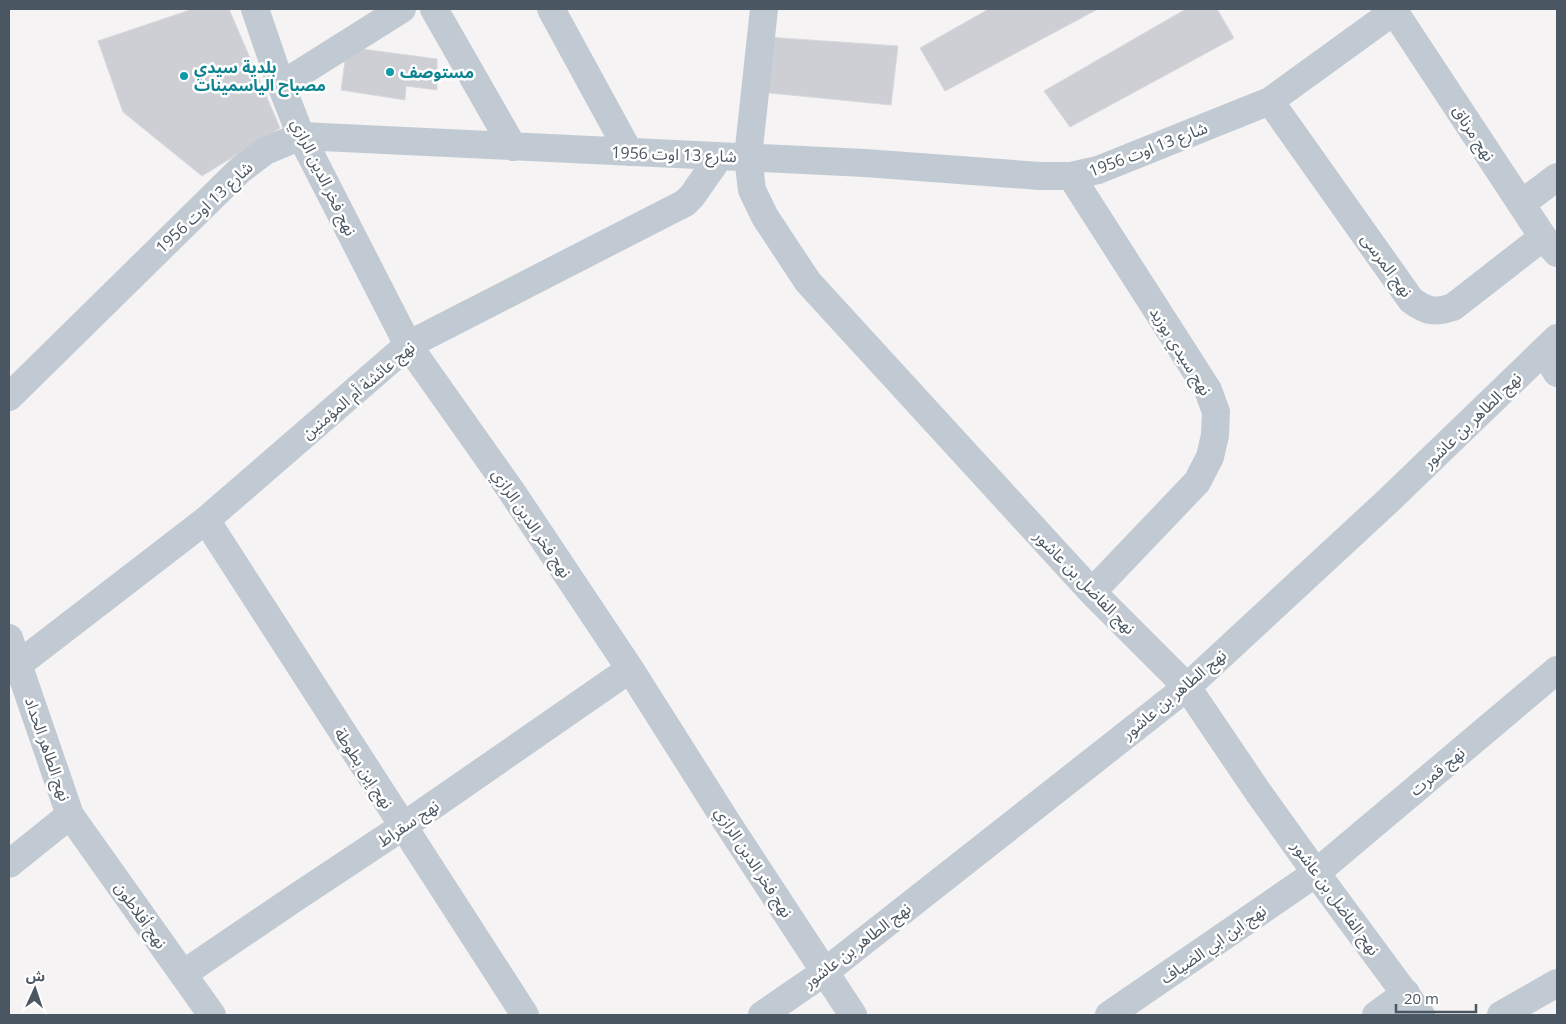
<svg xmlns="http://www.w3.org/2000/svg" width="1566" height="1024" viewBox="0 0 1566 1024" font-family="'Open Sans','Noto Sans Arabic',sans-serif">
<style>
.building{fill:#cdcfd5;stroke:#d7d9de}
.lines{fill:none;stroke-linecap:round;stroke-linejoin:round}
.minor{stroke:#c1cad2;stroke-width:28}
.culture-dot{fill:#0f9aa8;stroke:#fff;stroke-width:2}
.labels{text-anchor:middle;dominant-baseline:central;stroke-width:5;stroke-linejoin:round;paint-order:stroke}
.culture-label{font-size:16px;font-weight:bold;fill:#0d838f;stroke:#fff;text-anchor:start}
.street-label{font-size:16px;fill:#4a5661;stroke:#fff}
</style>
<rect width="100%" height="100%" fill="#f5f3f3"/>
<!-- building -->
<path class="building" d="M193,9H229L280,128L202,176L123,112L98,41Z
M989,9H1098L945,91L920,48Z
M1186,9H1217L1234,38L1070,127L1044,91Z
M766,37L898,46L891,105L760,92Z
M347,47L437,59V90L406,86L405,100L341,90Z"/>
<g class="lines">
<!-- minor -->
<path class="minor" d="M255,9L281,85L301,136L408,345L512,492L630,669L728,824L853,1015
M434,9L513,147
M551,9L629,152
M764,9L748,157L752,190L765,217L808,282L1092,592L1187,687L1258,792L1316,873L1421,1015
M1394,11L1543,237L1557,253
M281,85L402,9
M1270,101L1411,300C1427,312 1435,313 1453,307L1543,237
M1071,176L1208,390L1216,412L1215,435L1210,457L1197,482L1092,592
M1521,204L1557,177
M1544,352L1557,373
M9,397L240,170L265,151L301,136L865,163L1040,176H1071L1098,170L1270,101L1397,9
M206,520L525,1015
M9,638L70,815L9,864
M19,664L206,520L408,345L685,203L692,196L720,156
M70,815L212,1015
M183,974L292,900L402,827L630,669
M762,1015L826,971L1187,687L1389,500L1557,338
M1109,1015L1316,873L1557,670
M1376,1015L1406,993
M1501,1015L1557,983"/>
</g>
<!-- markers -->
<g class="culture-dot">
<circle cx="390" cy="72" r="5"/>
<circle cx="184" cy="76" r="5"/>
</g>
<g class="labels">
<!-- culture labels -->
<g class="culture-label">
<text x="194" y="67">بلدية سيدي<tspan x="194" dy="18">مصباح الياسمينات</tspan></text>
<text x="400" y="72">مستوصف</text>
</g>
<!-- street labels -->
<g class="street-label">
<text transform="translate(1474 133) rotate(57)">نهج مرناق</text>
<text transform="translate(1148 149) rotate(-21)">شارع 13 اوت 1956</text>
<text transform="translate(674 154) rotate(2)">شارع 13 اوت 1956</text>
<text transform="translate(324 177) rotate(64)">نهج فخر الدين الرازي</text>
<text transform="translate(204 207) rotate(-43)">شارع 13 اوت 1956</text>
<text transform="translate(1387 265) rotate(54)">نهج المرسى</text>
<text transform="translate(1181 351) rotate(58)">نهج سيدي بوزيد</text>
<text transform="translate(358 390) rotate(-40)">نهج عائشة أم المؤمنين</text>
<text transform="translate(1472 420) rotate(-44)">نهج الطاهر بن عاشور</text>
<text transform="translate(532 523) rotate(56)">نهج فخر الدين الرازي</text>
<text transform="translate(1085 582) rotate(46)">نهج الفاضل بن عاشور</text>
<text transform="translate(1174 694) rotate(-40)">نهج الطاهر بن عاشور</text>
<text transform="translate(48 749) rotate(71)">نهج الطاهر الحداد</text>
<text transform="translate(364 768) rotate(57)">نهج إبن بطوطة</text>
<text transform="translate(1437 771) rotate(-40)">نهج قمرت</text>
<text transform="translate(408 823) rotate(-34)">نهج سقراط</text>
<text transform="translate(754 862) rotate(57)">نهج فخر الدين الرازي</text>
<text transform="translate(1336 898) rotate(54)">نهج الفاضل بن عاشور</text>
<text transform="translate(141 915) rotate(55)">نهج أفلاطون</text>
<text transform="translate(1213 944) rotate(-35)">نهج ابن ابي الضياف</text>
<text transform="translate(857 945) rotate(-37)">نهج الطاهر بن عاشور</text>
</g>
</g>
<!-- border -->
<rect width="1566" height="1024" fill="none" stroke="#4a5661" stroke-width="20"/>
<!-- north arrow -->
<g transform="translate(35 989) rotate(3)" stroke="#ffffff" stroke-width="4" paint-order="stroke">
<path d="M0-4L9 19L0 12L-9 19Z" fill="#4a5661"/>
<text y="-8" font-size="14" font-weight="bold" text-anchor="middle" fill="#4a5661">ش</text>
</g>
<!-- scale -->
<path d="M1396 1004v8h80v-8" fill="none" stroke="#4a5661" stroke-width="2.5"/>
<text x="1404" y="1004" font-size="15" fill="#4a5661" stroke="#ffffff" stroke-width="4" paint-order="stroke">20 m</text>
</svg>
